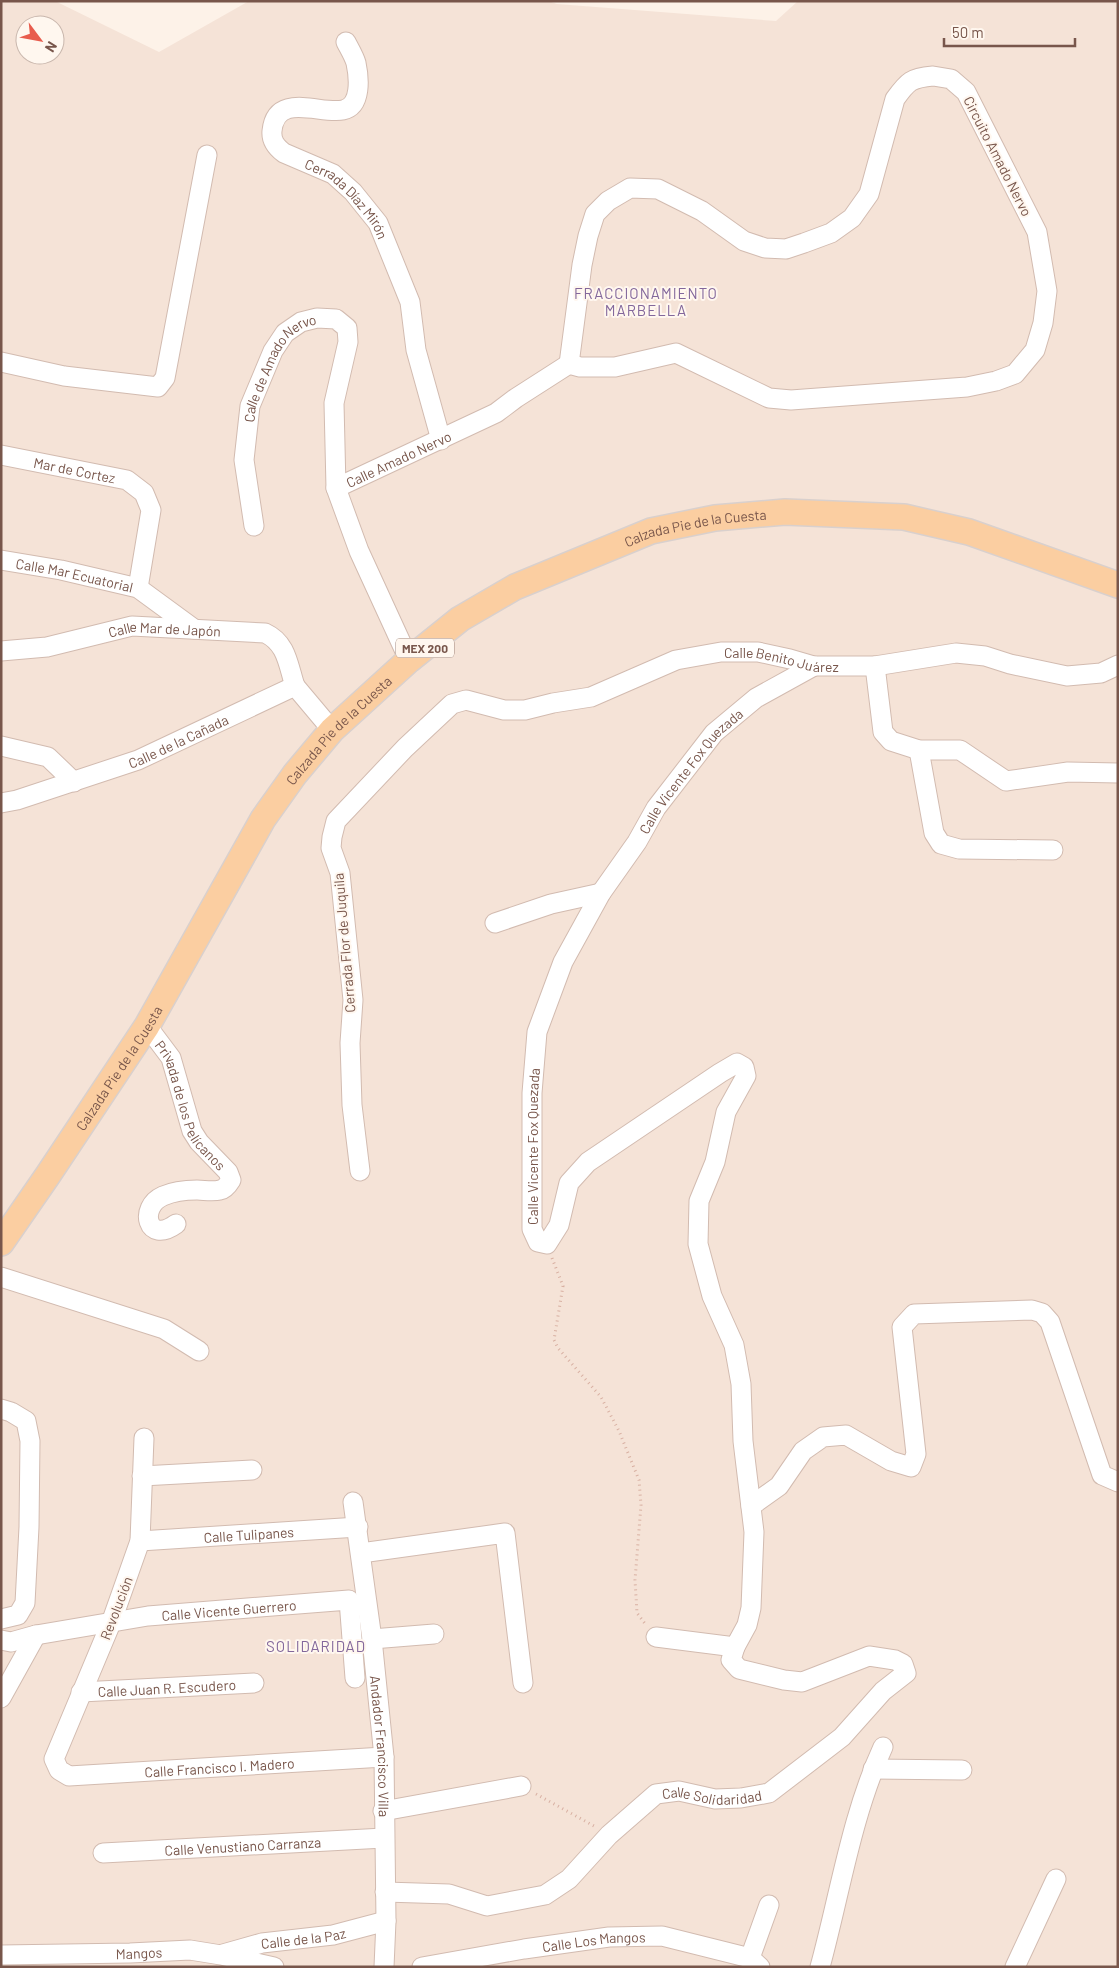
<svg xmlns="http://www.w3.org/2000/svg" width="1119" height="1968" viewBox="0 0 1119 1968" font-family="Barlow,sans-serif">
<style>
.residential{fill:#f5e3d7;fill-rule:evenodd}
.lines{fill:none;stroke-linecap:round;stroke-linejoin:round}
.minor-casing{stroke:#d2bbb0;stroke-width:21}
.major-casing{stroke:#d9d0cd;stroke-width:28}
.path{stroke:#d8b0a2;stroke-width:3;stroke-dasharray:1 4;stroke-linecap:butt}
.minor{stroke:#fff;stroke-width:19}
.major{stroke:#fbcea1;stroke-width:25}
.labels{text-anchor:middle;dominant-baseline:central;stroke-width:4;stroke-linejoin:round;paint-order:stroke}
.shield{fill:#fff7ef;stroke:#a0867c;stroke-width:1}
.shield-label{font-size:12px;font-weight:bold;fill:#78564b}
.street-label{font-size:14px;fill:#78564b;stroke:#fff7ef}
.neighbourhood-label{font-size:15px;letter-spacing:1px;fill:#83679b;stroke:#fff7ef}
</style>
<rect width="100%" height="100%" fill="#fdf2e8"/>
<!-- residential -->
<path class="residential" d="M1,1H55L159,52L249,1H548L557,4L776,21L798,1H1118V1967H1ZM25,25H55V55H25Z"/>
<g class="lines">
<!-- minor casing -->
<g class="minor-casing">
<g id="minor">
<path id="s1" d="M346,42C349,48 354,56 356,63C359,77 362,106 343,110C321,115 276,91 272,131C271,141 276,147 284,153L333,174L353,192L378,223L410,302L416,350L441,440"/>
<path d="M933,76L951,79L966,92L1037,232L1047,291L1043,323L1035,350L1015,374L996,381L967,387L791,400L769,398L676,353L615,367H580L569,364L582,265L588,236L595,214L608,201L630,188L658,189L702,211L744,241L765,248L786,249L804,243L831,233L852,218L869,194L895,99C908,81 911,78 933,76Z"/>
<path d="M1,362L64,376L158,387L165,378L207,155"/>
<path id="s2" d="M1,455L127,480L144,493L151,510L138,588"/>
<path id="s3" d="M336,488L496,413L516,398L569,364"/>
<path id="s4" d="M254,526L244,460L250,406L273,351L285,333L301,322L317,318L336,319L347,328L348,342L334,403L336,488L359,551L409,660"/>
<path id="s5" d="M1,560L61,570L138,588L194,629"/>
<path id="s6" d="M1,651L47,647L132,626L265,633C287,643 288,665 295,686"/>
<path d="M875,666L883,732L891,741L919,750H960L1006,781L1068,772L1118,773"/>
<path d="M1,746L48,757L74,782"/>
<path d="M919,750L934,833L941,844L959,849L1053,850"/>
<path id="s7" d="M1,803L17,800L138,760L295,686L332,730"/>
<path d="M495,923L551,904L601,893"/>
<path id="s8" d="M147,1026L171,1058L192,1131L199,1142L228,1172L231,1180C228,1185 225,1189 220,1190C212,1192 204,1190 197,1190C187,1190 172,1192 163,1196C138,1207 147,1245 176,1224"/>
<path id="s9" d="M360,1171L352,1105L350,1043L353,1000L340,873L331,848L332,837L336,821L405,748L452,704L466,700L504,710H525L553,703L591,697L676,660L721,652H758L790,659L814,666H875L956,653L985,656L1010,664L1067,676L1101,673L1118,665"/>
<path d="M1,1277L164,1329L199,1351"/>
<path d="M1,1409L11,1412L26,1421L30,1441L29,1527L25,1603L18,1615L1,1619"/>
<path id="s10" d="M144,1438L140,1541L111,1623L54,1759L59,1770L69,1776L384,1757"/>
<path d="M142,1476L252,1470"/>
<path id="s11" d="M353,1502L372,1639L384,1757L386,1921L384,1967"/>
<path d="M751,1506L779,1486L803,1451L823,1437L846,1435L891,1461L911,1467L916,1454L902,1327L914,1314L1032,1310L1042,1313L1050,1322L1102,1475L1118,1482"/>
<path id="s12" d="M140,1541L358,1527"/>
<path d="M361,1553L505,1533L523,1683"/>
<path id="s13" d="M656,1637L735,1647L747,1625L751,1608L754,1532L743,1441L741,1384L734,1345L712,1296L698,1244L699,1201L715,1162L726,1112L746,1076L744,1067L737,1063L720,1073L588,1162L569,1183L559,1225L547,1244L538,1242L532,1229V1093L537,1032L563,962L601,893L637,842L656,808L714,733L756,698L814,666"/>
<path d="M372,1639L434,1634"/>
<path id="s14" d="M1,1640L11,1642L36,1635L148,1616L349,1600L355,1678"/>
<path id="s15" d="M81,1692L254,1683"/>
<path d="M1,1698L36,1635"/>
<path d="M873,1769L962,1770"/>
<path d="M383,1811L521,1786"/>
<path id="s16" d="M103,1853L384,1838"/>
<path id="s17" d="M385,1892L449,1894L487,1906L545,1895L569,1879L609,1835L656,1794L679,1791L715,1799L741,1798L769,1793L842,1737L883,1691L906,1673L903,1664L895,1660L869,1656L802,1682L784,1680L739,1669L731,1660L735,1647"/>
<path id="s18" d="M223,1954L262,1943L333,1935L386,1921"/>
<path id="s19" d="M1,1955L130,1953L190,1950L221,1955L274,1967"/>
<path d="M750,1958L769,1905"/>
<path id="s20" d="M422,1967L524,1949L609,1937L662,1936L750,1958L760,1967"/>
<path d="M820,1967C840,1894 851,1817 883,1747"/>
<path d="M1015,1967L1056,1879"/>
</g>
</g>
<!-- major casing -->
<g class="major-casing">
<g id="major">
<path id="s21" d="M1,1243L48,1175L147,1026L263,819L295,774L332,730L409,660L460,619L515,587L651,531L715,518L785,512L904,517L969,532L1118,585"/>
</g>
</g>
<!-- path -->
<path class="path" d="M552,1258L563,1286L554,1340L558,1348L601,1397L619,1431L639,1480L641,1505L635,1580L637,1613L646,1625
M536,1794L594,1826"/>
<!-- minor -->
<use href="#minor" class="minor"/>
<!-- major -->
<use href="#major" class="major"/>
</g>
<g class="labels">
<!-- shield labels -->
<rect class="shield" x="396" y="638.5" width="58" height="19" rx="4"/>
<g class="shield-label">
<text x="425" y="648">MEX 200</text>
</g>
<!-- street labels -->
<g class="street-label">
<text transform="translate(998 156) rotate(63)">Circuito Amado Nervo</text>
<text stroke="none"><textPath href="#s1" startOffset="268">Cerrada Díaz Mirón</textPath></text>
<text stroke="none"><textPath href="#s4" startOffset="171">Calle de Amado Nervo</textPath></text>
<text stroke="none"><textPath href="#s3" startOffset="69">Calle Amado Nervo</textPath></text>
<text stroke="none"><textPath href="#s2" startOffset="75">Mar de Cortez</textPath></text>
<text stroke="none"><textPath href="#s21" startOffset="1036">Calzada Pie de la Cuesta</textPath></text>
<text stroke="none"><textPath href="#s5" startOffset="75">Calle Mar Ecuatorial</textPath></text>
<text stroke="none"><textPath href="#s6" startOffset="166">Calle Mar de Japón</textPath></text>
<text stroke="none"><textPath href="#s9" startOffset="860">Calle Benito Juárez</textPath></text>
<text stroke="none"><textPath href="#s21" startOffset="616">Calzada Pie de la Cuesta</textPath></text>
<text stroke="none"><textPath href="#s7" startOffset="188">Calle de la Cañada</textPath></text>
<text stroke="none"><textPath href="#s13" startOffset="1488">Calle Vicente Fox Quezada</textPath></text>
<text transform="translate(344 943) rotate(-95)">Cerrada Flor de Juquila</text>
<text stroke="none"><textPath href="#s21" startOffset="211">Calzada Pie de la Cuesta</textPath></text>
<text stroke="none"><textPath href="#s8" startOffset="92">Privada de los Pelícanos</textPath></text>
<text stroke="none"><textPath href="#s13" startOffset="1068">Calle Vicente Fox Quezada</textPath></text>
<text stroke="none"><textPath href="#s12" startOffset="109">Calle Tulipanes</textPath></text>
<text transform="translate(116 1608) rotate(-69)">Revolución</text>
<text stroke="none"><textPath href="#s14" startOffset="231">Calle Vicente Guerrero</textPath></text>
<text stroke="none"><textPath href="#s15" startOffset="86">Calle Juan R. Escudero</textPath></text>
<text stroke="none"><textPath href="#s11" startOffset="246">Andador Francisco Villa</textPath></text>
<text stroke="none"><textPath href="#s10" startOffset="512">Calle Francisco I. Madero</textPath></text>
<text stroke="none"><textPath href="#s17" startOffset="370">Calle Solidaridad</textPath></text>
<text stroke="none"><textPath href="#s16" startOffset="140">Calle Venustiano Carranza</textPath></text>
<text stroke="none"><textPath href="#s18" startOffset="82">Calle de la Paz</textPath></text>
<text stroke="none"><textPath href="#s20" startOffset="174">Calle Los Mangos</textPath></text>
<text stroke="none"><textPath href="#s19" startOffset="138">Mangos</textPath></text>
</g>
<!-- neighbourhood labels -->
<g class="neighbourhood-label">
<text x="646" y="293">FRACCIONAMIENTO<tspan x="646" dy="17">MARBELLA</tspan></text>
<text x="316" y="1646">SOLIDARIDAD</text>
</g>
</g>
<!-- border -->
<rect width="1119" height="1968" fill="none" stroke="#78564b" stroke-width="5"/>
<!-- north arrow -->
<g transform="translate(40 40) rotate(122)"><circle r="24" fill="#fff7ef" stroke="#c9b7ad"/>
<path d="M0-4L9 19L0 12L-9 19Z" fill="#e85c4d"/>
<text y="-8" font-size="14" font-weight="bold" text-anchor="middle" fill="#78564b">N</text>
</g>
<!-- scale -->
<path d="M944 38v8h131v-8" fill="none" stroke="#78564b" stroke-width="2.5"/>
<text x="952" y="38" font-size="15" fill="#78564b" stroke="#fff7ef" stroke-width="4" paint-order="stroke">50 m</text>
</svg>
